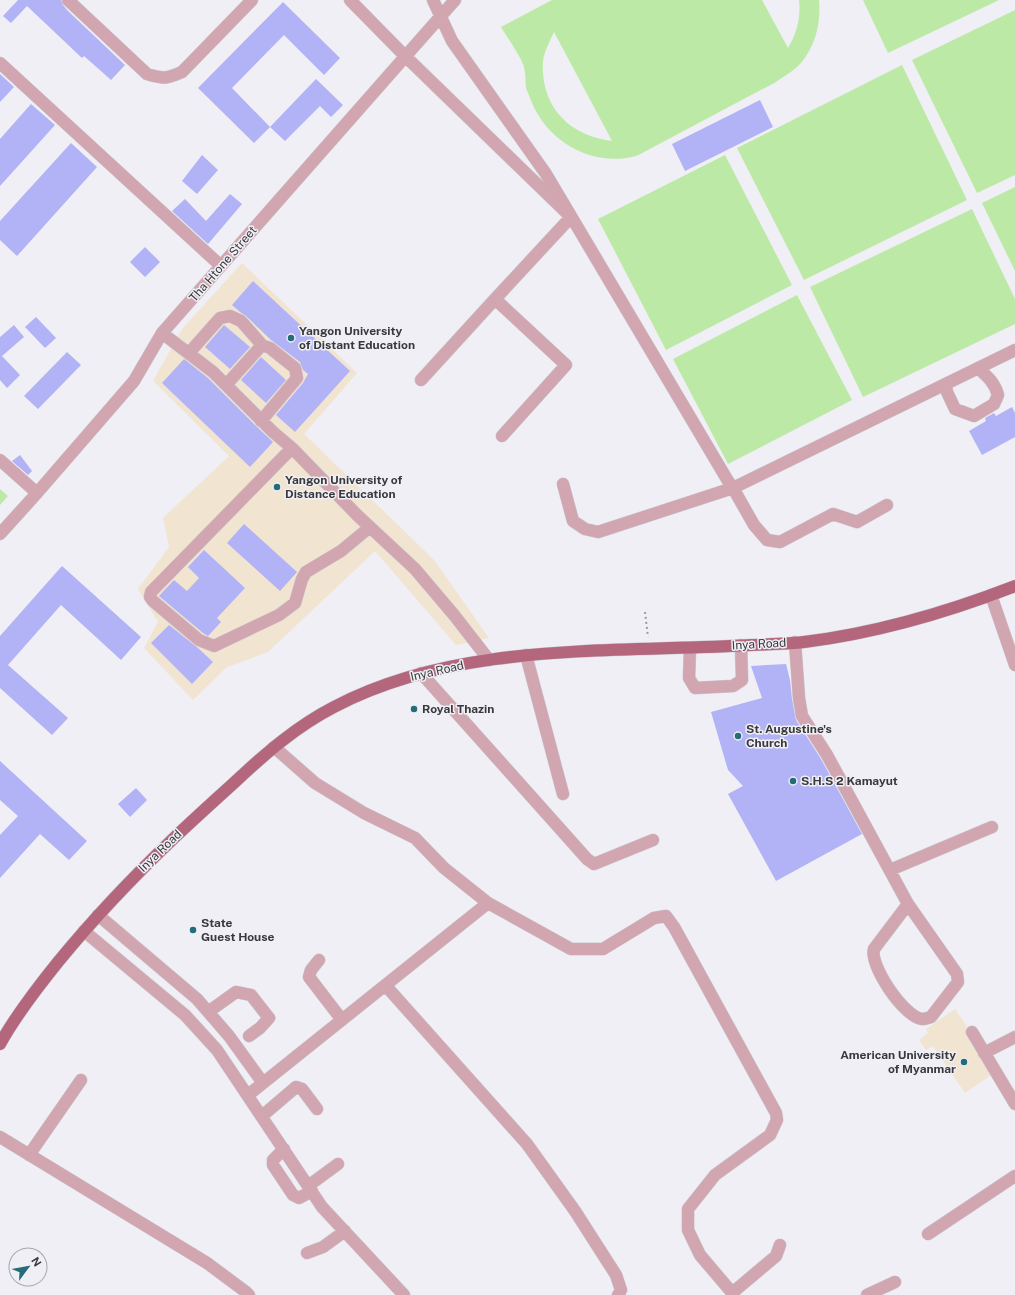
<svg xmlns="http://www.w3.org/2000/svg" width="1015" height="1295" viewBox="0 0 1015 1295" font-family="'Public Sans',sans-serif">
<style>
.education{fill:#f1e4d0}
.green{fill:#bde9a7;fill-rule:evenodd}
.building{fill:#b2b2f6}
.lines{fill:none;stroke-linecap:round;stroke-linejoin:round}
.minor-casing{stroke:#cbcbd0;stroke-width:13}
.major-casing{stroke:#cbcbd0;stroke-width:13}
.path{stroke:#9b9b9f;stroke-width:2;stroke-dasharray:2 3;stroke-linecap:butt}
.minor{stroke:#d2a6b1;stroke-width:12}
.major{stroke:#b3667c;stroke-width:12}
.poi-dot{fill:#246c78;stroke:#efeff5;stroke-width:1.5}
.labels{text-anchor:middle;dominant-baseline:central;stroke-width:3;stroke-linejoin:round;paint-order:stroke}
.street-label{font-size:12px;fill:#39393b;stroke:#efeff5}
.poi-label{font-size:12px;font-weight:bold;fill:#39393b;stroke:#efeff5;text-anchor:start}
</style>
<rect width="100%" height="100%" fill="#efeff5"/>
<!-- education -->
<path class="education" d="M242,263L357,373L304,434L434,560L489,638L456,645L375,551L268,652L227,667L193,700L144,648L158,622L138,589L169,547L163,518L229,456L153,381L182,329Z
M955,1009L974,1037L969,1041L991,1075L965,1093L933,1046L926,1050L919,1040L928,1033L926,1029Z"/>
<!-- green -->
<path class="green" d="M552,0H762L788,48C797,33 801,17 799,0H819C821,22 816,45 801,63C794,71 784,76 776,82L646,151C642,153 637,156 632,157C590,166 548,141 532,103C530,98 528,93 526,88C525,81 526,74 524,67C521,57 507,37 501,27ZM554,32L612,141C569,136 540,106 543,61C544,52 550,41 554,32Z
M863,0H999L888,53Z
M1015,10V175L977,193L912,60Z
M902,65L967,200L804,280L737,148Z
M725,155L792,285L666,350L598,219Z
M1015,187V271L982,203Z
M972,209L1015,299V324L863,397L810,287Z
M797,295L852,400L728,464L673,359Z
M0,489L8,496L0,505Z"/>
<!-- building -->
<path class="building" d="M18,0H61L63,5L68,11L125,65L111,80L84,56L82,58L27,6L11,23L3,16Z
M283,2L340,58L324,75L284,35L232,88L270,127L254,143L198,88Z
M0,74L14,87L0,102Z
M316,79L343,105L331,117L320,106L285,141L270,127Z
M760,100L773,127L685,171L672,144Z
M31,104L55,125L0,186V139Z
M71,143L97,167L17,256L0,240V221Z
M202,155L218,170L197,194L182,181Z
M230,194L242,204L208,244L172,211L185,199L206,221Z
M145,247L160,262L145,277L130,262Z
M253,281L350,371L295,432L276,415L303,383L308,374L303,370L300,362L271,340L246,316L240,312L232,305Z
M36,317L56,338L45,348L25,327Z
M14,325L24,337L2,356L20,375L7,388L0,380V337Z
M224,325L250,347L230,369L205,347Z
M67,352L81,365L38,409L24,396Z
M261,357L286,380L266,403L241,380Z
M184,359L208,378L256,426L273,442L250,467L162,383Z
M1012,407L1015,413V437L982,455L969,431L986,421L985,418L994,413L996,416Z
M20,455L32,471L28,475L12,461Z
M244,524L297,572L280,591L227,543Z
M204,550L245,588L217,618L221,622L208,636L203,633L159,596L174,580L187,591L199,578L188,567Z
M62,566L141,637L121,660L61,605L8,665L68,718L52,735L0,688V636Z
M169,625L198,648L213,662L192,684L151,643Z
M786,664L790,680L792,699L796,720L821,759L862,834L776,881L728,794L743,786L728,770L711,712L762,698L751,666Z
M0,761L87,841L69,860L40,834L0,878V835L18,816L0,800Z
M136,788L147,800L130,817L118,804Z"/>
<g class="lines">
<!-- minor casing -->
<g class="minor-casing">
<path id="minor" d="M68,0L147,74C164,79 166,79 182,72L252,0
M350,0L405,56L571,217L495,299L566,365L502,436
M433,0L452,41L546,174L728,481L733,488L754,525L767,540L780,542L833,514L857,522L887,505
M0,63L221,266
M162,333L213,372L273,432L292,448L357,515L415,569L454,615L489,660
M189,353L220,318L230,316L241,321L262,345
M421,380L495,299
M946,384L947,392L955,409L974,416L994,404L998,395C995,383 987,376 978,368
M226,385L262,345L270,348L295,368L297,378L261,421
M292,448L151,592L150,597L153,601L199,640L214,646L279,615L295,603L302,579L306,572L341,551L370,527
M0,460L37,493
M563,484L573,521L585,529L598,532L733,488L1015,350
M0,534L37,493L134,381L162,333L455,0
M991,595L1015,665
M795,642L799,698L802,716L827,755L908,904L957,974L958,982L931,1017C928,1018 925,1019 922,1019C904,1017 869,965 874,949L908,904
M690,648L689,678L695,688L733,686L742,680L741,645
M526,655L563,794
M421,673L587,859L594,864L653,840
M274,747L315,783L364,813L415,838L444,868L488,903L571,949H603L654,918L666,916L674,927L776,1113L777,1120L770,1135L715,1175L688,1209V1230L700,1255L734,1295
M890,870L992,827
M98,915L197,999L229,1036L263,1083
M84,931L185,1015L217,1050L322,1207L404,1295
M319,960L311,970L309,977L342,1020
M386,986L527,1144L575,1211L616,1275L621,1290L618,1295
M208,1012L236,992L251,995L269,1018L260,1028L249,1036
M972,1032L1015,1104
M984,1053L1015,1037
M248,1095L488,903
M262,1116L296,1087L302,1089L317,1109
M0,1137L207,1263L246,1292L249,1295
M284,1149L273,1160V1165L293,1195L299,1198L312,1191
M29,1155L81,1080
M308,1186L338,1164
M928,1234L1015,1176
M307,1253L323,1247L345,1231
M732,1293L776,1256L780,1245
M867,1295L895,1282"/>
</g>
<!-- major casing -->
<g class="major-casing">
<path id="major" d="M0,1044C16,1015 37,988 58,962C94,918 133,877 175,837C195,818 215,800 236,781C266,753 297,726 334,707C459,641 614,653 751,645C769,644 787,644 804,642C876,633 948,612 1015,586"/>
</g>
<!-- path -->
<path class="path" d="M645,612L648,637"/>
<!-- minor -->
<use href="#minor" class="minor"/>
<!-- major -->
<use href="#major" class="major"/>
</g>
<!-- markers -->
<g class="poi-dot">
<circle cx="291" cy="338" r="4"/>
<circle cx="277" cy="487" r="4"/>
<circle cx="414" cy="709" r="4"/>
<circle cx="738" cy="736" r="4"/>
<circle cx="793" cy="781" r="4"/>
<circle cx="193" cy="930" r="4"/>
<circle cx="964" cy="1062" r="4"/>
</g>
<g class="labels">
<!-- street labels -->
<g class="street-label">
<text transform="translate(223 264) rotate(-49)">Tha Htone Street</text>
<text transform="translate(759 644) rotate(-3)">Inya Road</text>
<text transform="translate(437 671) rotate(-13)">Inya Road</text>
<text transform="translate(160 851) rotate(-44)">Inya Road</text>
</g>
<!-- poi labels -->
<g class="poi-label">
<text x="299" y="331">Yangon University<tspan x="299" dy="14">of Distant Education</tspan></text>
<text x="285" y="480">Yangon University of<tspan x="285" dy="14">Distance Education</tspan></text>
<text x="422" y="709">Royal Thazin</text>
<text x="746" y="729">St. Augustine's<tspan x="746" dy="14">Church</tspan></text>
<text x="801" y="781">S.H.S 2 Kamayut</text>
<text x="201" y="923">State<tspan x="201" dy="14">Guest House</tspan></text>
<text x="956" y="1055" text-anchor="end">American University<tspan x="956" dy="14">of Myanmar</tspan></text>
</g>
</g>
<!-- north arrow -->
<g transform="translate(28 1267) rotate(58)"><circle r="19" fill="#efeff5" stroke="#a6a6ab"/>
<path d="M0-3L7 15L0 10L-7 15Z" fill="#246c78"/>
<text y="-6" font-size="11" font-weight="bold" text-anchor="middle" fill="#39393b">N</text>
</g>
</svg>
